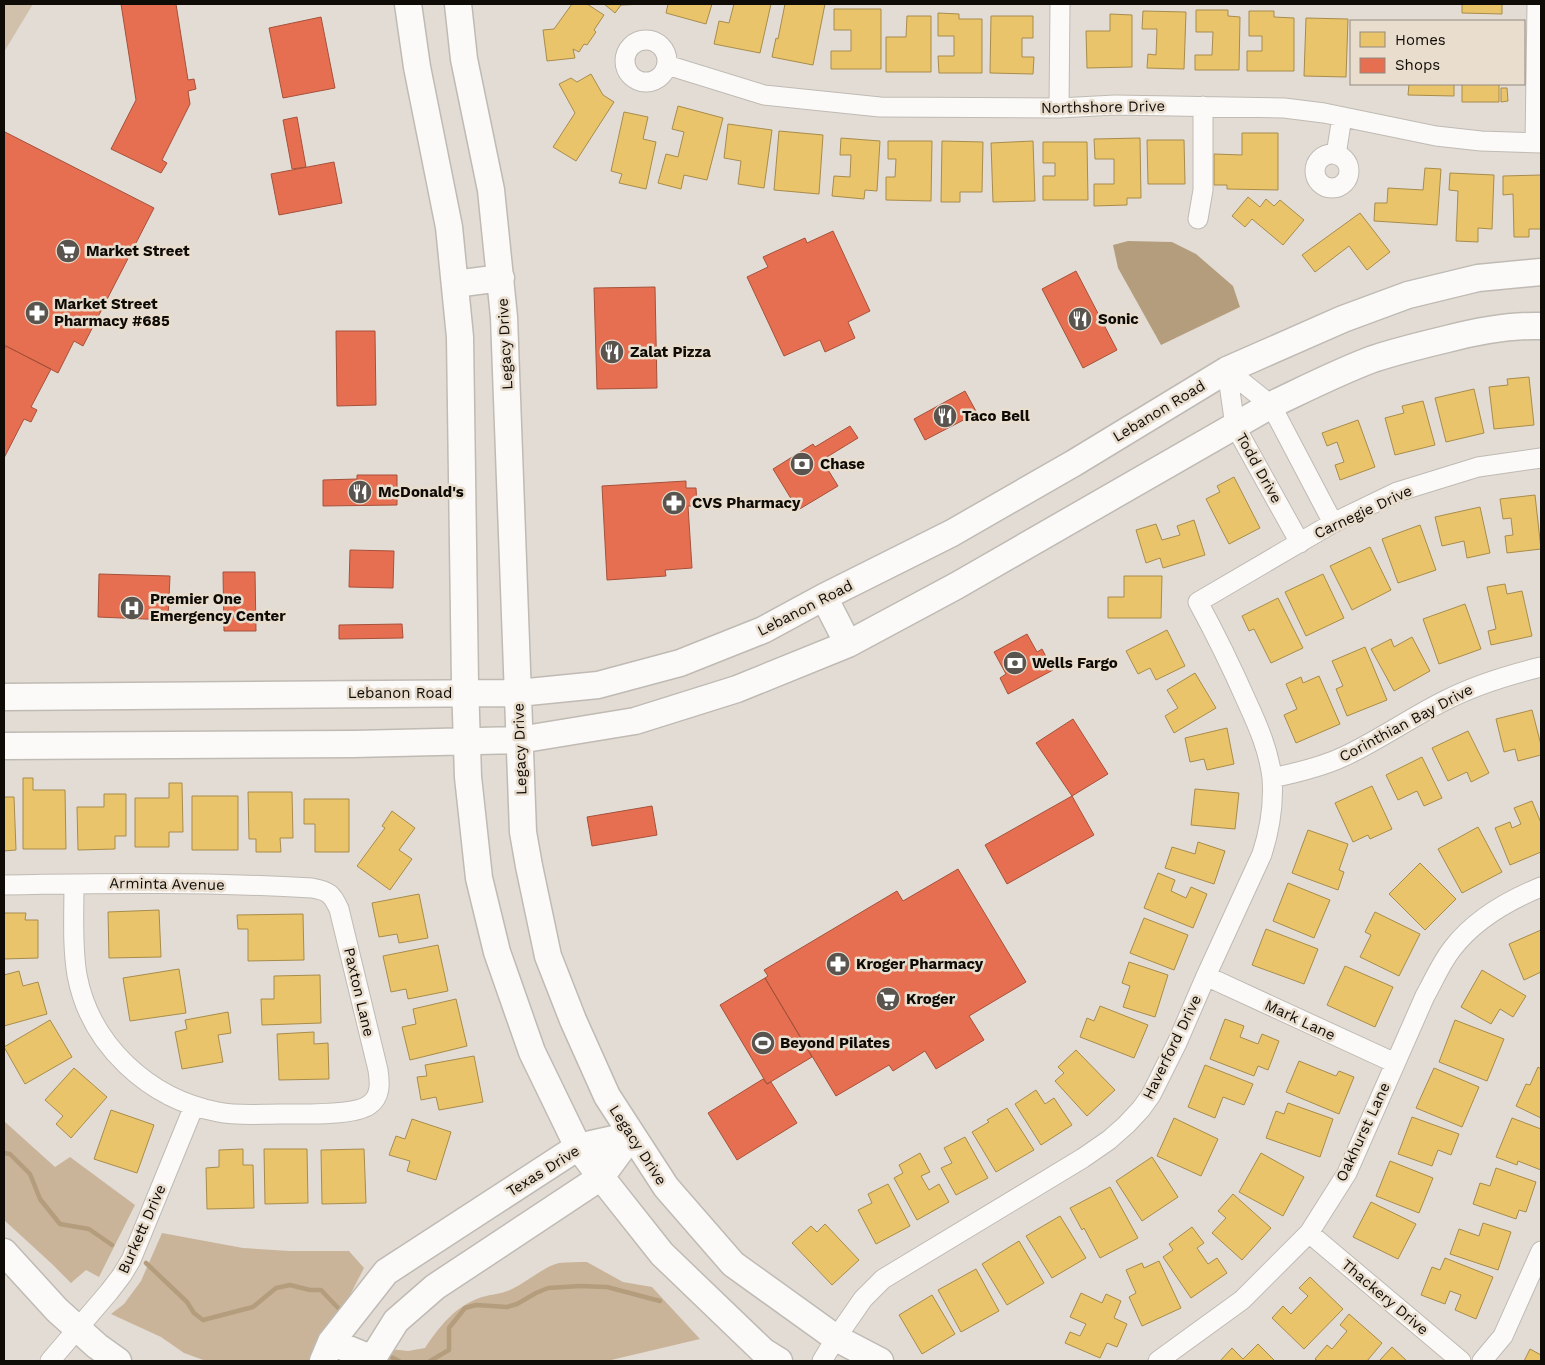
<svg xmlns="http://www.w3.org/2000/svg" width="1545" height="1365" viewBox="0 0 1545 1365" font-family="'Work Sans',sans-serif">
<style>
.green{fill:#d1c1ac}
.forest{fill:#c9b49a}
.water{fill:#b49d7d}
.homes{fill:#e9c46a;stroke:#a88c4c}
.shops{fill:#e76f51;stroke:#a6513a}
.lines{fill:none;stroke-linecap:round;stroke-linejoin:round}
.stream{stroke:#b49d7d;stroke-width:4.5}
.street-casing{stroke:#bfbab3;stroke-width:21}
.secondary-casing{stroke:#bfbab3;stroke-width:29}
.street{stroke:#fbfaf9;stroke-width:19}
.secondary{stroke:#fbfaf9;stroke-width:26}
.labels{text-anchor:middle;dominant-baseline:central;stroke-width:5;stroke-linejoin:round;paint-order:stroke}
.street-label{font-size:15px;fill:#0f0b06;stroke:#e9ddce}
.poi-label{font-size:15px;font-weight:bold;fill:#0f0b06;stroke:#e9ddce;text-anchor:start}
</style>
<rect width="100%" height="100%" fill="#e3dcd4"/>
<!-- green -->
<path class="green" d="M4,4H33L4,52Z"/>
<!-- forest -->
<path class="forest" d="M4,1121L55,1167L70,1157L135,1205L99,1277L86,1270L71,1283L52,1264L4,1220Z
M162,1233L243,1248L289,1251H349L364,1268L350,1295L320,1337L310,1361H206L184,1353L161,1337L111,1314L124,1304L141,1281Z
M587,1262L623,1282L652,1287L700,1339L607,1361H381L389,1349L408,1351L425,1348C439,1327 456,1305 482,1297C492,1294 502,1294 512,1289C527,1282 543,1267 559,1263C568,1262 578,1262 587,1262Z"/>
<!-- water -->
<path class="water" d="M1128,241L1172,242L1196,254L1233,286L1240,307L1161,345L1118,268L1113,245Z"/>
<!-- homes -->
<path class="homes" d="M572,4H587L604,15L594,30L596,32L587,45L584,44L579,52L573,49L575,58L547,61L543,30L554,29Z
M604,4H646L621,5L615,13Z
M668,4H712L706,24L666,13Z
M734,4H771L760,53L714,44L719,21L729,23Z
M785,4H825L813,65L772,57L776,38L778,39Z
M1462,4H1502V14L1462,13Z
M834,9H881V69H831V51H851V30H834Z
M1196,10H1228V16L1240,17L1239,70H1195V55H1212L1213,32H1196Z
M1143,11L1186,12L1184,69L1147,68L1148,54L1156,55L1157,29H1142Z
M1249,11H1274V17L1294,18V71H1247V51H1262V36H1249Z
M938,13L959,14V19H982V73H939L938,56H954V36H938Z
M1110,14L1132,15V67L1087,68L1086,31H1110Z
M907,16H931V72H886V37H906Z
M991,16H1033V38H1022V57H1034L1033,74L990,73Z
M1306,18L1348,19L1346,77L1304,76Z
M591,74L603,95L614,102L576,161L553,147L575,113L559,84L571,78L577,82Z
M1409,84H1454V96L1408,95Z
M1462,84H1499V102H1462Z
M1501,88H1507L1508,101L1501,102Z
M678,106L723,118L707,180L684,175L681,189L658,183L666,154L678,157L684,132L672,129Z
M624,112L648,117L643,139L656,142L646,189L619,183L622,174L611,171Z
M728,124L772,130L764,188L738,184L741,161L724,158Z
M779,131L823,135L819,194L774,190Z
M1242,133H1278V190L1227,189V185H1214V154L1242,155Z
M841,138L880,141L877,191L865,190L864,199L832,196L834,176L850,177L851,155H840Z
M1140,138L1141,198H1127V205L1094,206V184H1114V159H1095L1094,139Z
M1147,140H1184L1185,184H1148Z
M888,141H932L931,201L886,200V177H895L896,159H888Z
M942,141L983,142L982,192H960V202H941Z
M1033,141L1035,201L993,202L991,143Z
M1043,142H1087L1088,200H1043V176H1055V163H1043Z
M1425,168L1441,169L1437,225L1374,221L1375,203H1387L1388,188L1423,190Z
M1450,173L1494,175L1492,229L1478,228V242L1456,241L1458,191L1449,190Z
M1541,175V229H1529V237H1514L1513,194L1503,195V176Z
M1248,197L1260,207L1266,199L1274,206L1280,200L1304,220L1283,245L1252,219L1245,227L1232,216Z
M1360,213L1390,252L1367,270L1349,246L1315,272L1302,255Z
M1529,377L1534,425L1494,429L1489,387L1508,385L1507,379Z
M1474,389L1484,433L1446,442L1435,398Z
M1423,401L1435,445L1395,455L1385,418L1404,413L1402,406Z
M1358,420L1375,467L1340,480L1335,465L1344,462L1337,442L1327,446L1322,433Z
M1234,477L1260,528L1229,544L1206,499L1220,492L1217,486Z
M1535,495L1541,549L1507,553L1505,536L1513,535L1511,518L1503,519L1500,499Z
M1480,507L1490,553L1467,558L1464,541L1442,546L1435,517Z
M1194,520L1205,555L1163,568L1160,558L1146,563L1136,530L1156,524L1162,540L1180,535L1177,526Z
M1420,525L1436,570L1398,583L1382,539Z
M1370,547L1391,590L1352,610L1330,566Z
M1323,574L1344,618L1306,636L1285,592Z
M1124,576H1162L1161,618H1108V597H1124Z
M1505,584L1507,594L1522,591L1532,636L1491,645L1488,631L1496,629L1487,587Z
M1278,598L1303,648L1271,663L1254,629L1249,631L1242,616Z
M1465,604L1481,649L1439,664L1423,619Z
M1167,630L1185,666L1156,680L1150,668L1138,674L1126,651Z
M1412,637L1430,671L1394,691L1371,649L1391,639L1394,647Z
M1365,647L1387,700L1347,716L1336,689L1343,686L1332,661Z
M1195,673L1216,708L1174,733L1165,716L1178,708L1167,690Z
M1319,676L1340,724L1296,743L1284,715L1297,709L1286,684L1301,677L1303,683Z
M1532,710L1541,745V755L1518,761L1515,749L1504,752L1496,719Z
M1227,728L1234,764L1207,770L1204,759L1190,762L1185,738Z
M1468,731L1489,773L1471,782L1467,772L1448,781L1432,748Z
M1422,757L1442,798L1424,806L1417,791L1398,800L1386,775Z
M23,778H33V790H65L66,849H23Z
M169,783H182L183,832H169V847H135V798H169Z
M1372,786L1392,829L1370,839L1368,835L1353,842L1335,803Z
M1195,789L1239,793L1235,829L1191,825Z
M248,792H292L293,838H280L281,852H256V839H249Z
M104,794H126V836H115V849L78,850L77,807H104Z
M192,796H238V850H192Z
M4,797H14L16,850L4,851Z
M304,799H349V852H315V824H304Z
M1532,801L1541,823V852L1510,865L1495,828L1510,822L1512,828L1521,824L1514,808Z
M392,811L415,828L399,850L412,859L390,890L357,866L385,828L382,826Z
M1478,827L1502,872L1462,893L1438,849Z
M1308,830L1348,844L1339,870L1344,872L1338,890L1292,873Z
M1198,842L1225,851L1214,884L1165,868L1172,847L1195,854Z
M1420,863L1456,899L1425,930L1389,894Z
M1158,873L1175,880L1171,891L1186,898L1191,887L1207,894L1193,928L1144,908Z
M1288,883L1330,900L1314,938L1273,921Z
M419,894L428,938L399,943L397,934L379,937L372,903Z
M159,910L161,957L109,958L108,912Z
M1375,912L1420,934L1399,976L1360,957L1371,935L1365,932Z
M4,913H26L25,920H38V958L4,959Z
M303,914L304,960L248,961V929H238L237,915Z
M1144,918L1188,935L1174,970L1130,953Z
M1266,929L1318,949L1304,984L1252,965Z
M1541,930V972L1524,980L1509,944Z
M438,945L448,991L408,999L406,989L391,992L383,956Z
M1129,962L1168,975L1155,1017L1123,1007L1130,986L1122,983Z
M1345,966L1393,987L1375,1027L1327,1005Z
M179,969L186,1013L130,1021L123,978Z
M1482,970L1526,996L1513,1017L1500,1009L1491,1024L1461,1007Z
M19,971L23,986L38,982L47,1014L4,1026V975Z
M320,975L321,1023L262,1025L261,999H274V976Z
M456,999L467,1046L410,1060L402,1027L416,1024L413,1009Z
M1100,1006L1148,1025L1134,1058L1080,1037L1087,1018L1094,1021Z
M228,1012L231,1033L218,1035L223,1062L182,1069L175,1032L187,1029L185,1020Z
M1225,1019L1244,1026L1240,1037L1258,1044L1262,1034L1279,1041L1268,1070L1258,1066L1254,1076L1210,1059Z
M50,1020L72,1057L25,1084L4,1047Z
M1455,1020L1504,1039L1487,1081L1439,1062Z
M314,1032V1044L328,1043L329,1079L279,1080L277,1034Z
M1076,1050L1115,1090L1087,1116L1055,1081L1064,1073L1058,1067Z
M474,1056L483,1102L439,1110L436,1097L421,1100L417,1077L427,1076L425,1065Z
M1299,1061L1336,1076L1339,1071L1354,1077L1339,1114L1286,1092Z
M1205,1065L1253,1084L1244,1105L1223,1097L1215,1118L1188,1107Z
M1538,1067L1541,1069V1118L1516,1106L1526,1084L1530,1085Z
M74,1068L107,1097L71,1138L56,1124L63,1116L45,1100Z
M1434,1068L1479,1087L1462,1127L1416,1108Z
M1036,1090L1045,1104L1054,1098L1072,1125L1041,1145L1015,1104Z
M1288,1103L1333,1119L1320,1157L1266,1138L1276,1111L1284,1114Z
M1007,1108L1034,1150L996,1172L972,1132L989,1122L987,1120Z
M111,1110L154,1125L137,1173L94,1159Z
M1412,1117L1459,1134L1451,1155L1438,1150L1432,1166L1398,1154Z
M1174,1118L1218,1139L1201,1176L1157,1156Z
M1512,1118L1541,1129V1170L1518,1161L1517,1165L1496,1157Z
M412,1119L451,1132L436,1180L407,1171L410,1161L389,1155L396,1136L405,1139Z
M965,1137L988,1178L956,1195L941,1168L952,1163L944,1148Z
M243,1149V1165H253L254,1208L207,1209L206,1168L219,1167V1150Z
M264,1149H307L308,1203L265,1204Z
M364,1149L366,1203L322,1204L321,1150Z
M920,1153L930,1172L921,1176L929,1190L939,1184L949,1202L917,1220L894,1178L903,1173L899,1165Z
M1261,1153L1304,1177L1283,1216L1239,1192Z
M1152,1157L1178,1197L1142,1221L1116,1181Z
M1390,1161L1433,1178L1419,1213L1376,1196Z
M1496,1168L1536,1182L1526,1212L1519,1210L1516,1219L1473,1204L1480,1183L1490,1186Z
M888,1184L910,1226L876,1244L858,1210L872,1203L868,1194Z
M1110,1187L1138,1238L1100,1258L1084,1228L1082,1230L1070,1208Z
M1233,1194L1271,1228L1242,1260L1212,1233L1226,1218L1218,1211Z
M1371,1202L1416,1224L1398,1259L1353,1237Z
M1060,1216L1086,1258L1052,1278L1026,1236Z
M1483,1223L1511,1232L1498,1270L1450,1254L1459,1229L1479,1236Z
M825,1224L859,1260L832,1285L792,1243L811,1226L817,1232Z
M1192,1227L1204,1243L1197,1248L1208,1264L1217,1258L1227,1273L1191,1298L1163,1257L1173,1250L1169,1244Z
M1019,1241L1044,1283L1007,1305L982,1264Z
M1445,1258L1493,1277L1476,1319L1455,1310L1461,1295L1450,1291L1445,1304L1421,1295L1432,1267L1440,1270Z
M1159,1261L1181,1308L1142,1326L1129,1297L1136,1293L1126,1270L1142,1263L1144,1268Z
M976,1269L999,1311L961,1332L938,1290Z
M1310,1277L1343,1309L1304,1349L1272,1318L1283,1306L1291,1314L1308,1296L1299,1288Z
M1081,1293L1102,1303L1106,1294L1121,1301L1114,1318L1127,1324L1117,1347L1107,1343L1100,1358L1065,1343L1070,1332L1080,1336L1086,1324L1070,1317Z
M932,1295L955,1334L922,1354L899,1315Z
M1349,1314L1382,1343L1367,1361H1318L1315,1359L1327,1345L1332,1349L1347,1331L1340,1325Z
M1258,1344L1275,1361H1220L1232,1348L1243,1359Z
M1392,1347L1407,1361H1379Z
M1530,1349L1541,1355V1361H1524Z"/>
<!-- shops -->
<path class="shops" d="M121,4H176L188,80L194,79L196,89L188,91L190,104L162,160L167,163L161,173L111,149L136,100Z
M321,17L335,88L283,98L269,28Z
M297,117L306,167L292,169L283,120Z
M5,132L154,208L83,346L74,341L58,373L4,345V134Z
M334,162L342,203L279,215L271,174Z
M833,231L870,311L848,322L855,338L825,352L820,340L784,356L747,277L768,267L763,257L805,238L807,243Z
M1076,271L1117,350L1083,368L1042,289Z
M655,287L657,388L597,389L594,288Z
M336,331H375L376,405L337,406Z
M6,346L51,369L31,407L37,410L31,422L24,419L4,458V350Z
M965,391L977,413L925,440L914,419Z
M850,426L858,438L822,460L838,486L798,510L773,469L813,444L815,447Z
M357,475H397V505L323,506V480L357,479Z
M686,481V488H696L697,506H688L692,568L665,570L666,576L607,580L602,486Z
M350,550L394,551L393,588L349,587Z
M223,572H255L256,631H224Z
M99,574L170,576L168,620L98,617Z
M402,624L403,638L339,639V625Z
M1027,634L1037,652L1042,649L1053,670L1008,694L1000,678L1006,674L994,652Z
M1073,719L1108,774L1072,796L1036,743Z
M1072,796L1094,835L1007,884L985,845Z
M652,806L657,835L592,846L587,817Z
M958,869L1026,982L969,1016L984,1040L936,1069L925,1051L893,1071L889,1065L836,1096L765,978L768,976L764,970L897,891L903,901Z
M765,978L812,1057L767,1084L720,1005Z
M763,1079L767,1084L771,1082L797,1123L737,1160L708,1113Z"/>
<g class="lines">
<!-- stream -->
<path class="stream" d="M4,1153L10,1154L30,1174L40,1199L60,1224L89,1229L112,1245
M146,1263L187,1302L194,1313L203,1320L253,1307L276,1288L290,1285L310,1290H321L340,1310
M389,1356L399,1361
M430,1361L449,1350V1328L465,1308L476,1305L507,1307L517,1304L536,1293L548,1288L580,1286L607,1287L660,1301"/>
<!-- street casing -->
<g class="street-casing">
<path id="street" d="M625 61a21 21 0 1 1 42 0a21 21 0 1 1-42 0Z
M667,65L764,95L880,107L1059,108L1115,105L1284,108L1324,113L1436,136L1481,141L1541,143
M1059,108L1060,4
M1535,143L1537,4
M1315 171a17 17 0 1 1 34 0a17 17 0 1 1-34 0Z
M1336,155L1342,117
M1198,219L1203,190V106
M1227,370L1235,426L1300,543
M1227,370L1271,405L1333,523
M1272,778C1296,773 1322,767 1345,756C1379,740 1410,718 1444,701C1475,685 1508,675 1541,667
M4,885C107,883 210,882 312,888C329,891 332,894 339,909L378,1070C380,1083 381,1097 369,1105C354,1116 300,1114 279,1114C259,1114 238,1116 218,1112C149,1099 90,1045 77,975C72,945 74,914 74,884
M1206,976L1395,1063
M1309,1233L1461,1361
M50,1361L109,1292L122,1275L131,1260L194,1106
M822,1361L836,1338L863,1299L883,1279L1083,1158L1109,1140L1126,1125L1141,1109L1151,1095L1177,1043L1206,976L1262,854C1270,829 1274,804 1272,778C1269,751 1258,726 1247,702C1232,668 1216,635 1198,602L1333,523L1397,492L1478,467L1541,458
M1158,1361L1242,1300L1309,1233L1347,1173L1425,996C1434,980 1441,963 1452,949C1474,920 1509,900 1541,887
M1482,1361L1503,1336L1541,1251"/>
</g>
<!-- secondary casing -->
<g class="secondary-casing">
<path id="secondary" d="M408,4L417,67L449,227L460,337L465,683L468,777L479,878L497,952L532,1052L578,1147L601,1177L662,1254L763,1351L779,1361
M458,4L464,59L491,190L504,317L523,832L529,866L548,956L573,1020L607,1096L666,1187L733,1264L836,1338L880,1361
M455,284L501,278
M824,597L848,644
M4,697L518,693L598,685L680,663L763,630L824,597L952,533L1074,463L1227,370L1343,319L1408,295L1478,278L1541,272
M4,746L354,744L519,740L635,721L737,689L848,644L956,586L1271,405C1305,389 1338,372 1373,359C1397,351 1422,345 1447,339C1478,331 1509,325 1541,326
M4,1252L57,1310L97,1346L118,1361
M331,1342L373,1359
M323,1361L331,1342L386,1272L578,1147L632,1135
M371,1361L396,1321L435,1287L601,1177L632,1135"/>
</g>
<!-- street -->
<use href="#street" class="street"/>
<!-- secondary -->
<use href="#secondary" class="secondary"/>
</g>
<!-- icons -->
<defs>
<g id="supermarket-disc" transform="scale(1.25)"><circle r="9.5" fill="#59544e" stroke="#e9ddce"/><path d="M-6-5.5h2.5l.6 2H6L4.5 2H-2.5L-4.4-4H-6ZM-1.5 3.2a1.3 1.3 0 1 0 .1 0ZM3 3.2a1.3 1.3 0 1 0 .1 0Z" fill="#fff"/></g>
<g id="pharmacy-disc" transform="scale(1.25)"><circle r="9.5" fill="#59544e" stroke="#e9ddce"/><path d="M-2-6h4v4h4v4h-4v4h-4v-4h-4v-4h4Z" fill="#fff"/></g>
<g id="restaurant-disc" transform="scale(1.25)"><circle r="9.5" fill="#59544e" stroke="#e9ddce"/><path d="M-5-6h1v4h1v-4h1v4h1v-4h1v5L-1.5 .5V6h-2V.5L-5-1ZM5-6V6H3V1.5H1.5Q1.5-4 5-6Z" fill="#fff"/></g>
<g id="bank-disc" transform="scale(1.25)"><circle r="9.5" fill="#59544e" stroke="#e9ddce"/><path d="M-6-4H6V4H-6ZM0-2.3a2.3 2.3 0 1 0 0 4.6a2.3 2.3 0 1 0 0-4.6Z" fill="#fff"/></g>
<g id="hospital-disc" transform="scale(1.25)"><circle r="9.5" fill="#59544e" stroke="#e9ddce"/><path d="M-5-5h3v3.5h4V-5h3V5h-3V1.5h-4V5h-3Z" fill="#fff"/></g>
<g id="stadium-disc" transform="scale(1.25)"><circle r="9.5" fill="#59544e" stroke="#e9ddce"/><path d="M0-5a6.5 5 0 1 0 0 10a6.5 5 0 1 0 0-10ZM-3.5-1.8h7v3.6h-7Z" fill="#fff"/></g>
</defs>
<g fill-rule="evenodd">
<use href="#supermarket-disc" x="68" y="251"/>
<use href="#pharmacy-disc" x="37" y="313"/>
<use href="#restaurant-disc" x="1080" y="319"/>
<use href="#restaurant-disc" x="612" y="352"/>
<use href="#restaurant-disc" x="945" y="416"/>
<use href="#bank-disc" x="802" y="464"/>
<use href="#restaurant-disc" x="360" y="492"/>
<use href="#pharmacy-disc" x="674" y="503"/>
<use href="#hospital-disc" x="132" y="608"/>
<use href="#bank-disc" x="1015" y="663"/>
<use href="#pharmacy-disc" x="838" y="964"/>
<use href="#supermarket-disc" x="888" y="999"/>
<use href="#stadium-disc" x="763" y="1043"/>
</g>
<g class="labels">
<!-- street labels -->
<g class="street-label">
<text transform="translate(1103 107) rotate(-1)">Northshore Drive</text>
<text transform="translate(505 344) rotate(-93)">Legacy Drive</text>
<text transform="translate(1159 411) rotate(-31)">Lebanon Road</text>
<text transform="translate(1259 468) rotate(61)">Todd Drive</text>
<text transform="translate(1363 512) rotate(-25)">Carnegie Drive</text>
<text transform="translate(805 608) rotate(-27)">Lebanon Road</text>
<text x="400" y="693">Lebanon Road</text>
<text transform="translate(1406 723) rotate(-28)">Corinthian Bay Drive</text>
<text transform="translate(520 749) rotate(-92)">Legacy Drive</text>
<text transform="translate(167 884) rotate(1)">Arminta Avenue</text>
<text transform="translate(359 992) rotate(77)">Paxton Lane</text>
<text transform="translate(1300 1020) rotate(25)">Mark Lane</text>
<text transform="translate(1172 1047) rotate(-64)">Haverford Drive</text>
<text transform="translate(1363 1132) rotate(-65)">Oakhurst Lane</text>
<text transform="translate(638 1145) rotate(57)">Legacy Drive</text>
<text transform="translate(543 1171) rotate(-32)">Texas Drive</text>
<text transform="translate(142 1229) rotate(-66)">Burkett Drive</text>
<text transform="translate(1385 1297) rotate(40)">Thackery Drive</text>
</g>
<!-- poi labels -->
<g class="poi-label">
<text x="86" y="251">Market Street</text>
<text x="54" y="304">Market Street<tspan x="54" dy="17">Pharmacy #685</tspan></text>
<text x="1098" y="319">Sonic</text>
<text x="630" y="352">Zalat Pizza</text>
<text x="962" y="416">Taco Bell</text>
<text x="820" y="464">Chase</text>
<text x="378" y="492">McDonald's</text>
<text x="692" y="503">CVS Pharmacy</text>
<text x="150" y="599">Premier One<tspan x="150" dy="17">Emergency Center</tspan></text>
<text x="1032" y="663">Wells Fargo</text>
<text x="856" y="964">Kroger Pharmacy</text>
<text x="906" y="999">Kroger</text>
<text x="780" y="1043">Beyond Pilates</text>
</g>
</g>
<!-- border -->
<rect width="1545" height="1365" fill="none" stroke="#0f0b06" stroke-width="10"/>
<!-- legend -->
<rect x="1350" y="20" width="175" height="65" fill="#e9ddce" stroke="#92897e"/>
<rect x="1360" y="32" width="25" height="15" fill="#e9c46a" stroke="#92897e"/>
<text x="1395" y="45" font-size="15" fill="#0f0b06">Homes</text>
<rect x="1360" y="58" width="25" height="15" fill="#e76f51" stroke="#92897e"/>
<text x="1395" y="70" font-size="15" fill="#0f0b06">Shops</text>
</svg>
